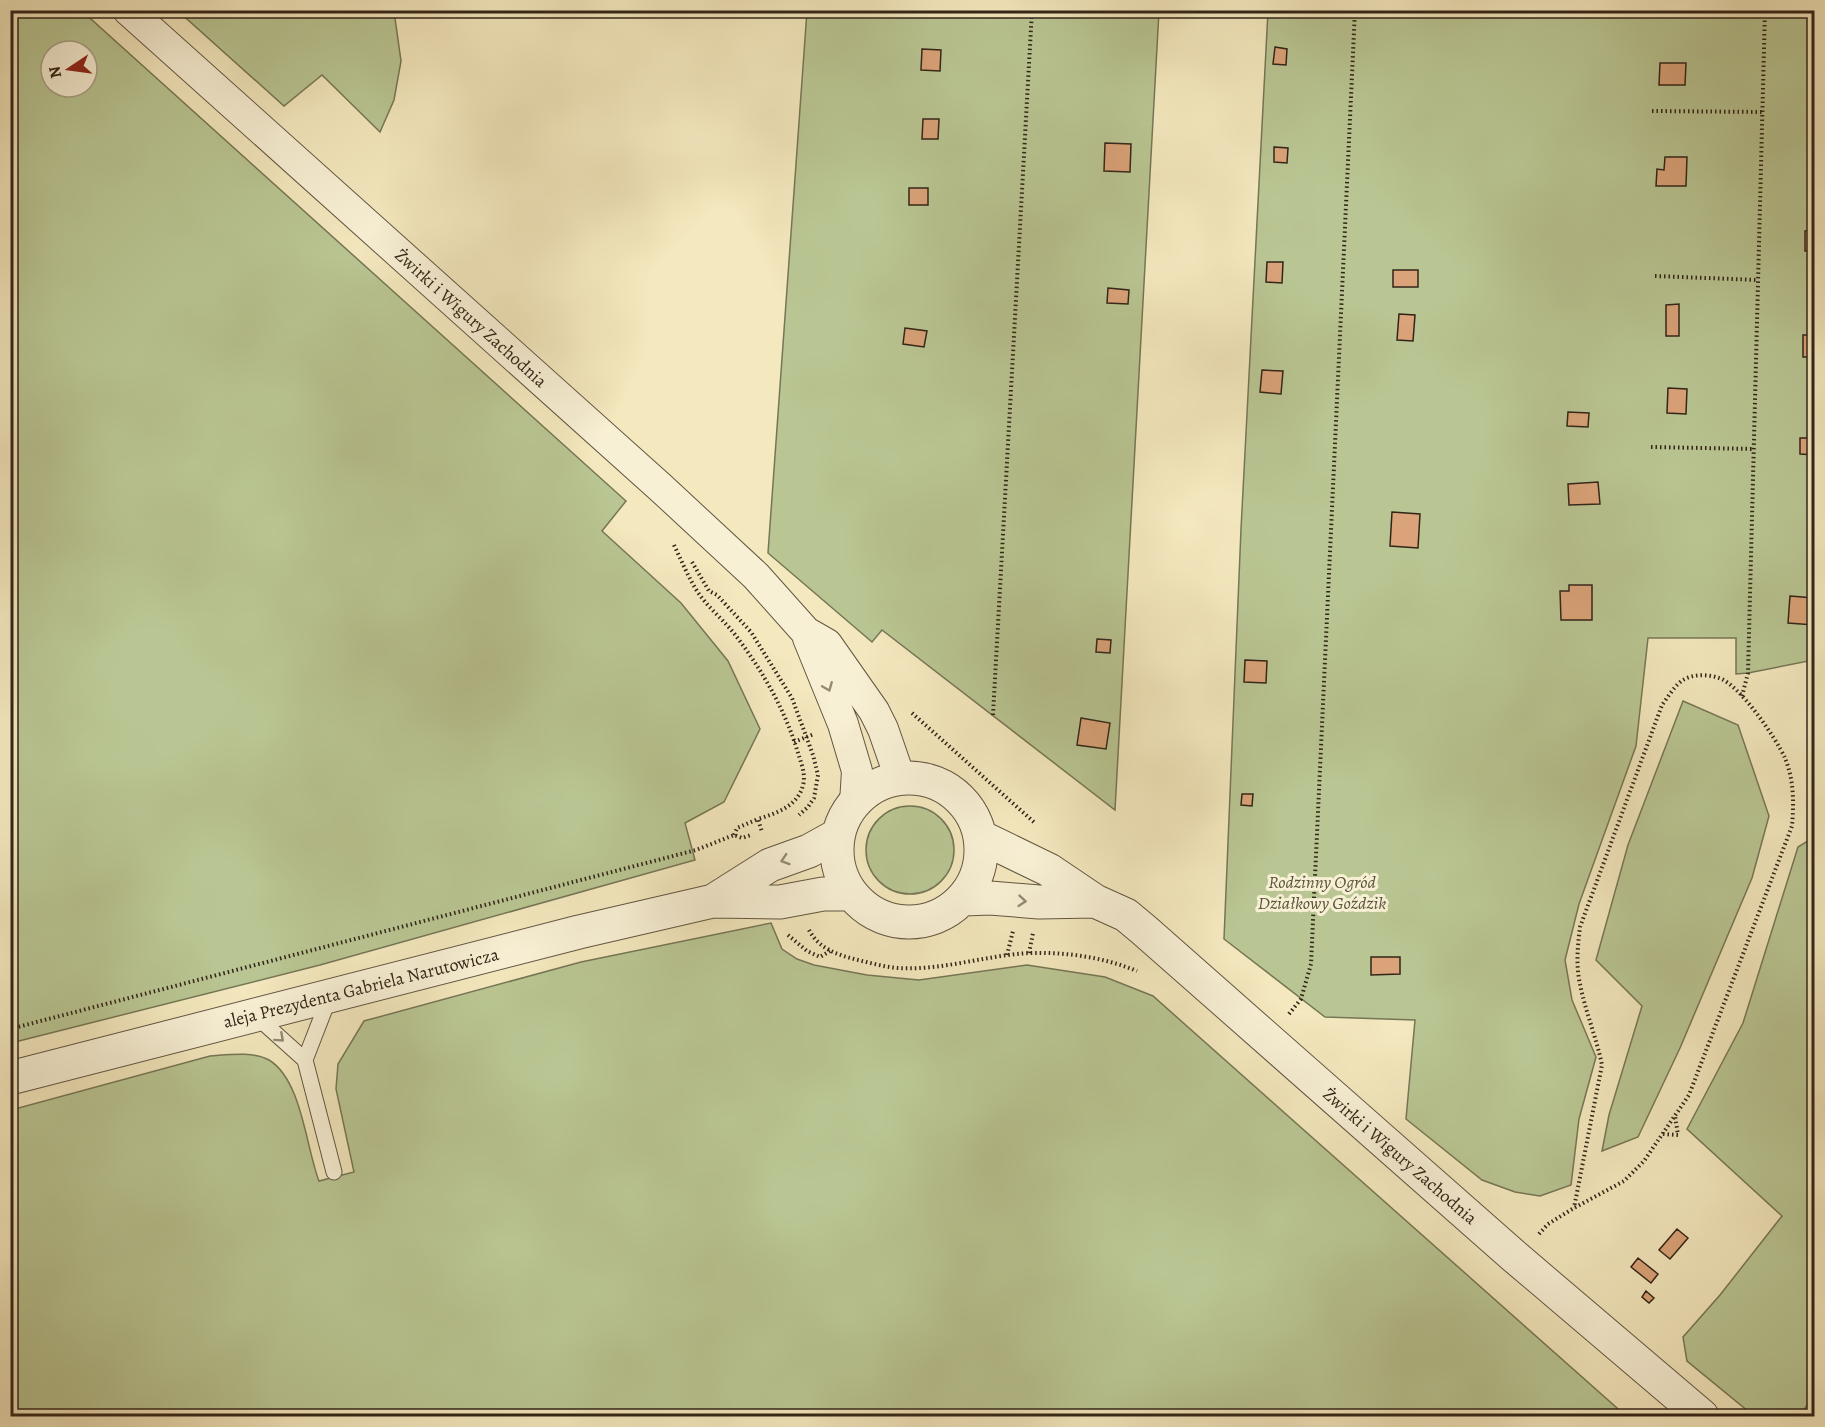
<svg xmlns="http://www.w3.org/2000/svg" width="1825" height="1427" viewBox="0 0 1825 1427" font-family="Alegreya,serif">
<style>
.green{fill:#b9c693;stroke:#767656;stroke-width:1.5;fill-rule:evenodd}
.building{fill:#dba379;stroke:#322518;stroke-width:1.5}
.lines{fill:none;stroke-linecap:round;stroke-linejoin:round}
.service-casing{stroke:#625642;stroke-width:17}
.minor-casing{stroke:#625642;stroke-width:32}
.tertiary-casing{stroke:#625642;stroke-width:35}
.path{stroke:#322518;stroke-width:4;stroke-dasharray:1.5 3;stroke-linecap:butt}
.service{stroke:#f8f0d5;stroke-width:15}
.minor{stroke:#f8f0d5;stroke-width:30}
.tertiary{stroke:#f8f0d5;stroke-width:33}
.oneway{stroke:#958a76}
.labels{text-anchor:middle;dominant-baseline:central;stroke-width:6;stroke-linejoin:round;paint-order:stroke}
.street-label{font-size:18px;fill:#322518;stroke:#f8f0d5}
.park-label{font-size:18px;font-style:italic;fill:#5a553d;stroke:#f8f0d5}
</style>
<rect width="100%" height="100%" fill="#f4e8be"/>
<filter id="stains"><feTurbulence type="fractalNoise" baseFrequency=".00333" numOctaves="4"/><feColorMatrix values="0 0 0 0 .2 0 0 0 0 .09 0 0 0 0 .02 0 0 0 .5 -.17"/></filter>
<radialGradient id="worn" r=".72"><stop offset=".6" stop-color="#630" stop-opacity="0"/><stop offset="1" stop-color="#630" stop-opacity=".3"/></radialGradient>
<!-- green -->
<path class="green" d="M11,10L82,11L626,501L602,531L681,603L728,661L760,729L724,802L685,823L695,860L320,965L11,1043ZM51,51H87V87H51Z
M178,11H394L401,61L394,100L380,132L322,75L284,106Z
M807,11H1159L1115,810L882,630L872,642L768,553Z
M1268,11H1814V660L1748,673L1736,674V638H1648L1636,746L1579,904L1565,960L1572,1000L1596,1057L1579,1119L1571,1185L1540,1196L1515,1192L1482,1180L1406,1119L1415,1020L1325,1017L1224,939L1241,529Z
M1683,701L1738,725L1769,816L1752,878L1680,1048L1638,1137L1602,1151L1609,1115L1642,1006L1596,960L1628,845Z
M866 850a44 44 0 1 1 88 0a44 44 0 1 1-88 0Z
M1814,837V1394L1800,1416H1754L1687,1361L1683,1337L1720,1295L1782,1216L1687,1129L1743,1023L1798,847Z
M771,923L782,949L797,959L814,965L867,975L919,980L1027,965L1105,977L1153,996L1626,1416H11V1110L210,1056C227,1055 253,1051 269,1060C302,1080 306,1148 319,1181L354,1172L336,1089L338,1064L364,1021L581,962Z"/>
<!-- building -->
<path class="building" d="M1116,10H1138L1137,14L1116,12Z
M1812,10H1814V34H1811Z
M1275,47L1287,49L1286,65L1273,64Z
M922,49L941,50L940,71L921,70Z
M1660,63H1686L1685,85H1659Z
M923,119H939L938,139H922Z
M1809,123H1814V142H1809Z
M1105,143L1131,144L1130,172L1104,171Z
M1274,147L1288,148L1287,163L1274,162Z
M1665,157H1687L1686,186H1656L1657,169L1664,170Z
M909,188H928V205H909Z
M1814,230V251H1805V231Z
M1267,262H1283L1282,283L1266,282Z
M1393,270H1418V287H1393Z
M1108,288L1129,290L1128,304L1107,303Z
M1679,304V336H1666V305Z
M1399,314L1415,315L1413,341L1397,340Z
M905,328L927,331L924,347L903,344Z
M1803,335H1814V357H1803Z
M1262,370L1283,371L1281,394L1260,392Z
M1668,388L1687,389L1686,414L1667,413Z
M1568,412L1589,413L1588,427L1567,426Z
M1800,438H1814V455L1800,454Z
M1598,482L1600,504L1569,505L1568,484Z
M1392,512L1420,514L1418,548L1390,546Z
M1569,585H1592V620H1561L1560,591H1569Z
M1790,596L1814,598V625L1788,623Z
M1097,639L1111,640L1110,653L1096,652Z
M1245,660L1267,661L1266,683L1244,682Z
M1081,718L1110,723L1106,749L1077,745Z
M1242,794H1253L1252,806L1241,805Z
M1371,957H1400V974L1371,975Z
M1677,1229L1688,1238L1670,1259L1659,1250Z
M1638,1258L1658,1274L1651,1283L1631,1267Z
M1646,1291L1654,1298L1649,1303L1642,1297Z"/>
<g class="lines">
<!-- service casing -->
<g class="service-casing">
<path id="service" d="M329,998L305,1060L334,1172
M256,1016L305,1060"/>
</g>
<!-- minor casing -->
<g class="minor-casing">
<path id="minor" d="M128,10L660,487L756,576L806,632L827,644L874,711L883,729L900,778
M808,638L843,724L857,771L855,803"/>
</g>
<!-- tertiary casing -->
<g class="tertiary-casing">
<path id="tertiary" d="M837 850a72 72 0 1 1 144 0a72 72 0 1 1-144 0Z
M981,837L1049,870L1095,901L1126,915L1144,930L1515,1257L1702,1416
M964,899L990,898L1039,902L1095,901
M713,901L770,865L809,851L838,835
M10,1078L579,932L713,901L780,902L823,894H852"/>
</g>
<!-- path -->
<path class="path" d="M1652,111L1762,112
M1655,276L1758,280
M1651,447L1754,449
M674,545C682,562 689,579 699,594C709,608 722,619 733,632C761,668 785,709 798,753C801,763 806,774 803,785C798,806 777,813 758,819L762,832
M692,562L709,591L717,595L751,632L792,698L813,755L818,775L814,798L808,807L799,815
M1742,696L1748,673L1765,10
M912,713L1036,824
M993,715L1032,10
M794,742L814,734
M734,835L737,828L758,819
M809,930C819,949 838,955 858,960C871,963 884,967 898,968C942,971 986,955 1030,953C1066,952 1103,957 1137,971
M788,935L807,951L820,957L830,951
M1029,953L1033,933
M1007,955L1013,931
M1289,1014L1301,999L1311,964L1355,10
M10,1029L696,850L734,835L742,838L751,835
M1663,1134L1678,1135L1675,1116
M1539,1234L1548,1224L1574,1208L1624,1181L1644,1161L1689,1095L1792,826C1794,803 1794,780 1785,758C1776,738 1739,684 1719,678C1707,674 1693,674 1683,680C1675,685 1668,697 1662,705L1580,927C1578,944 1576,961 1579,979C1584,1008 1596,1036 1602,1065L1574,1208"/>
<!-- service -->
<use href="#service" class="service"/>
<!-- minor -->
<use href="#minor" class="minor"/>
<!-- tertiary -->
<use href="#tertiary" class="tertiary"/>
</g>
<!-- one-way arrows -->
<defs><path id="oneway-chevron" d="M-2-3.5L2.5 0L-2 3.5" fill="none" stroke-width="1.6" stroke-linecap="round" stroke-linejoin="round" transform="scale(1.5)"/></defs>
<g class="oneway">
<use href="#oneway-chevron" transform="translate(828 687) rotate(68)"/>
<use href="#oneway-chevron" transform="translate(785 860) rotate(162)"/>
<use href="#oneway-chevron" transform="translate(1022 901) rotate(5)"/>
<use href="#oneway-chevron" transform="translate(280 1038) rotate(42)"/>
</g>
<g class="labels">
<!-- street labels -->
<g class="street-label">
<text transform="translate(471 318) rotate(42)">Żwirki i Wigury Zachodnia</text>
<text transform="translate(361 988) rotate(-14)">aleja Prezydenta Gabriela Narutowicza</text>
<text transform="translate(1400 1156) rotate(41)">Żwirki i Wigury Zachodnia</text>
</g>
<!-- park labels -->
<g class="park-label">
<text x="1322" y="882">Rodzinny Ogród<tspan x="1322" dy="21">Działkowy Goździk</tspan></text>
</g>
</g>
<!-- margin -->
<rect width="1825" height="1427" fill="none" stroke="#f4e8be" stroke-width="36"/>
<rect x="12" y="12" width="1801" height="1403" fill="none" stroke="#322518" stroke-width="3"/>
<rect x="18" y="18" width="1789" height="1391" fill="none" stroke="#322518" stroke-width="1.5"/>
<!-- north arrow -->
<g transform="translate(69 69) rotate(257)"><circle r="28" fill="#f8f0d5" stroke="#a99f89" stroke-width="1.5"/>
<path d="M0-4.5L10 22L0 15L-10 22Z" fill="#8f2418"/>
<text y="-9" font-size="16" font-weight="bold" text-anchor="middle" fill="#322518">N</text>
</g>
<rect width="100%" height="100%" filter="url(#stains)"/>
<rect width="100%" height="100%" fill="url(#worn)"/>
</svg>
